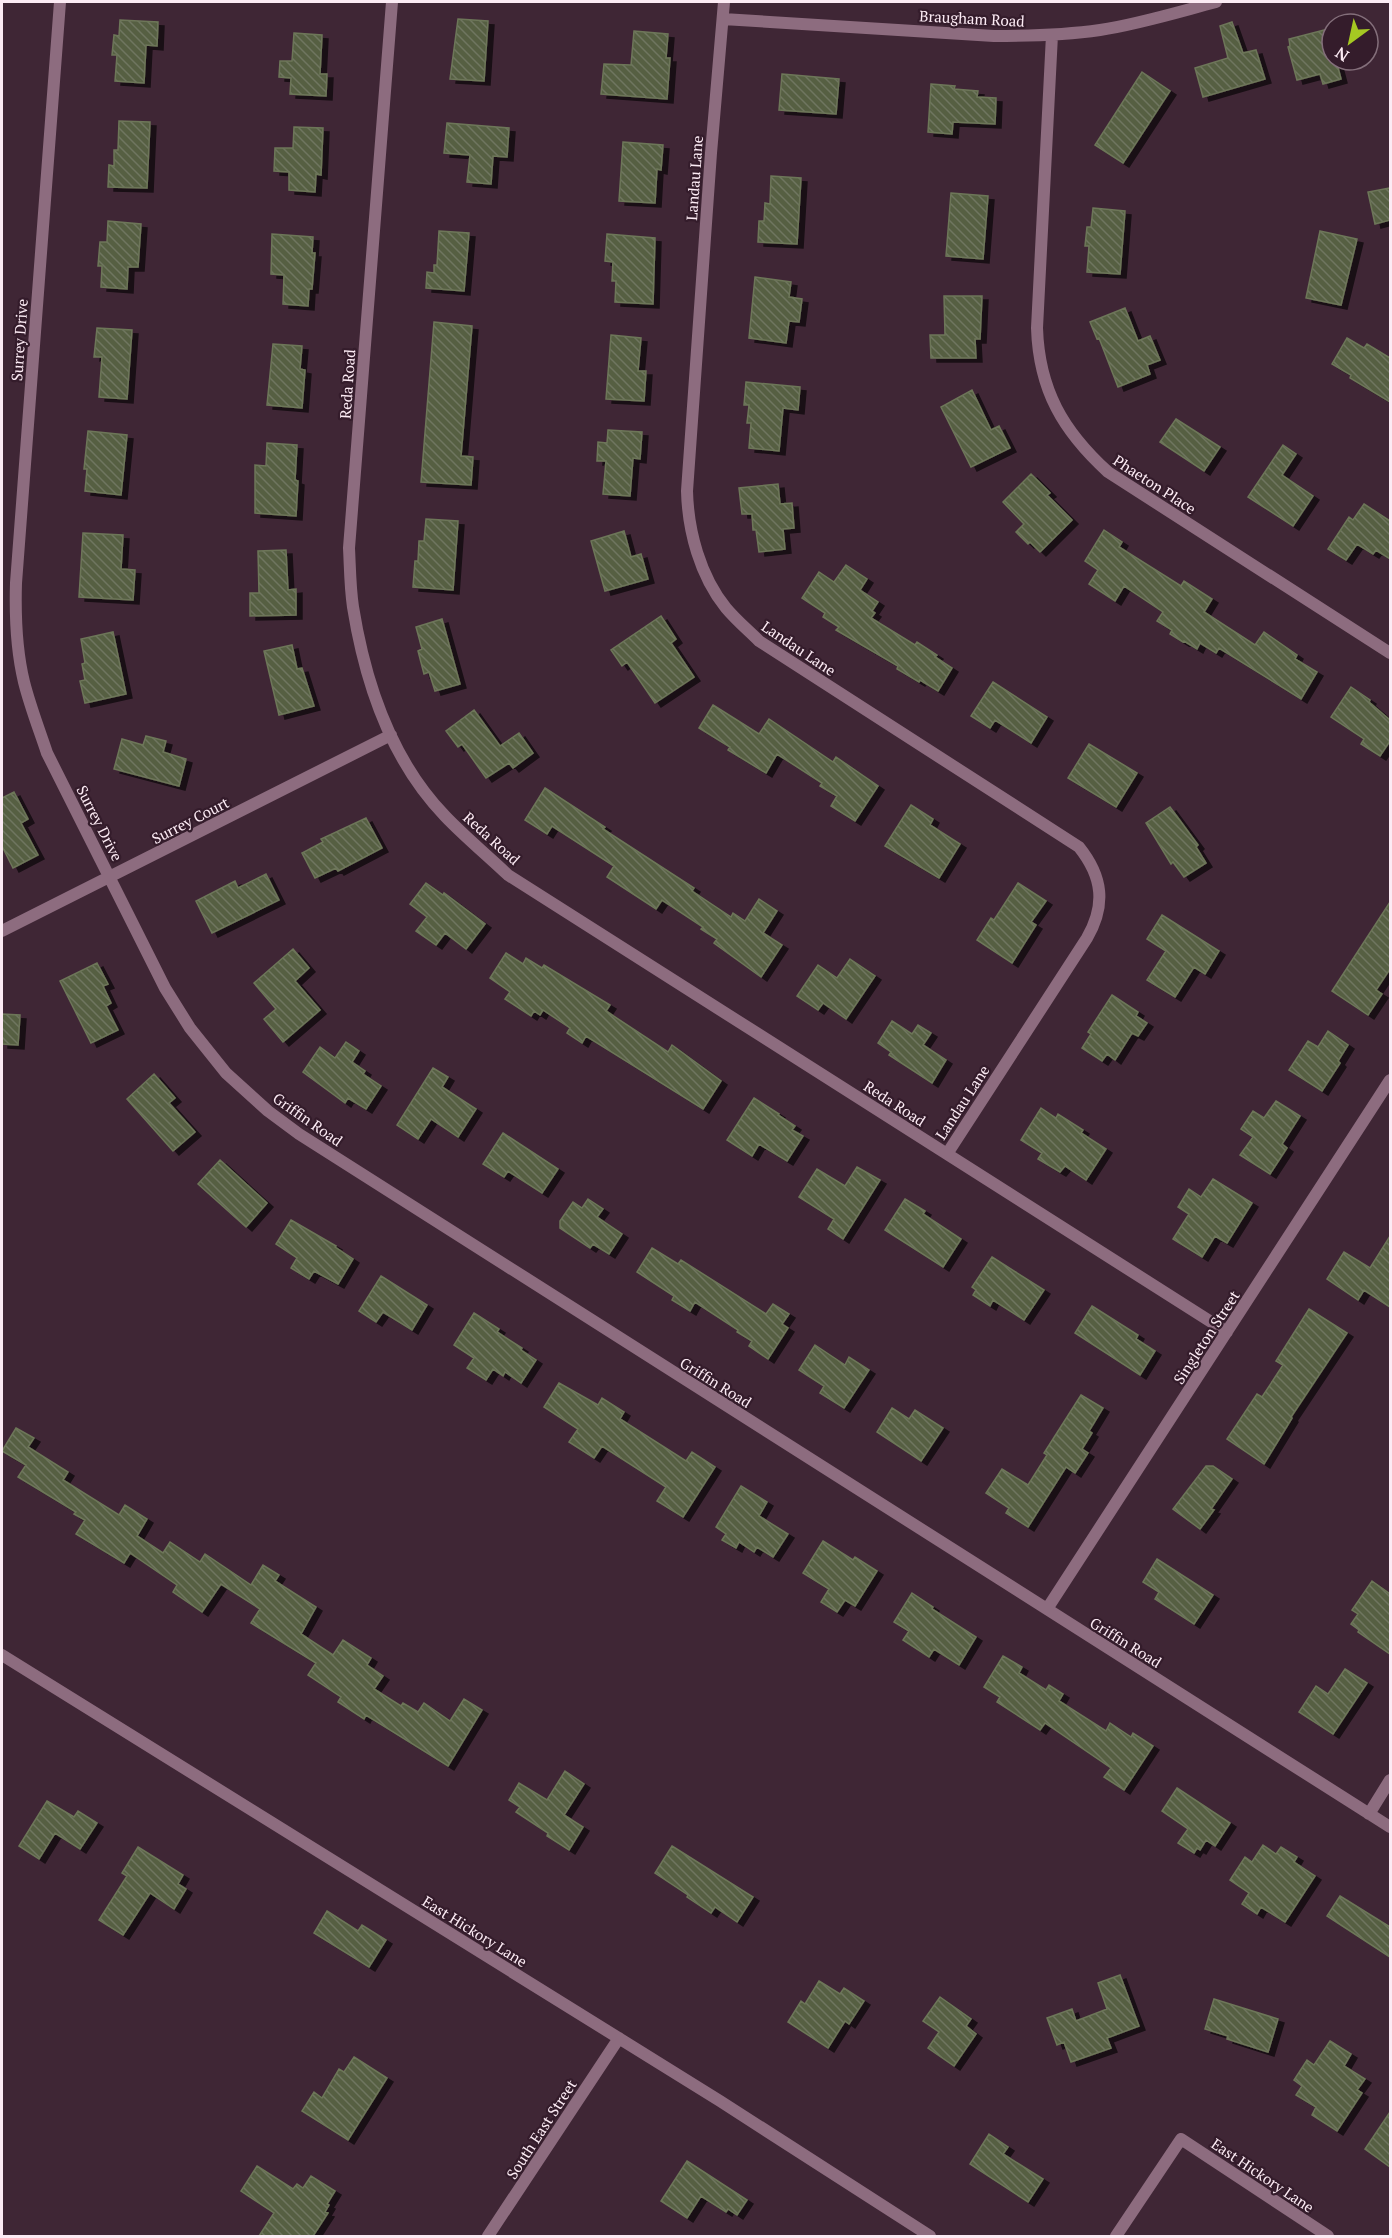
<svg xmlns="http://www.w3.org/2000/svg" width="1392" height="2238" viewBox="0 0 1392 2238" font-family="'PT Serif',serif">
<style>
.building{fill:url(#building-back-hatch);stroke:#6d7659;stroke-width:1.5;filter:url(#shadow)}
.lines{fill:none;stroke-linecap:round;stroke-linejoin:round}
.minor{stroke:#8d6c7f;stroke-width:12}
.labels{text-anchor:middle;dominant-baseline:central;stroke-width:4.5;stroke-linejoin:round;paint-order:stroke}
.street-label{font-size:15px;fill:#fcebf4;stroke:#341c2b}
</style>
<defs>
<pattern id="building-back-hatch" width="6" height="6" patternUnits="userSpaceOnUse" patternTransform="scale(1.5)"><rect width="6" height="6" fill="#565f43"/><path d="M-1 5l2 2M0 0l6 6M5-1l2 2" fill="none" stroke="#6f765f"/></pattern>
<filter id="shadow"><feDropShadow dx="6" dy="4" stdDeviation="0" flood-color="#0009"/></filter>
</defs>
<rect width="100%" height="100%" fill="#3f2635"/>
<!-- building -->
<path class="building" d="M458,19L488,21L484,81L450,79Z
M120,20L158,22L157,46L146,45L144,83L115,81L117,55H112L114,35L119,36Z
M1232,22L1243,53L1256,50L1265,79L1203,97L1195,68L1228,58L1220,26Z
M1332,28V60H1336L1341,79L1323,84L1320,74L1297,80L1288,47L1290,46L1289,39Z
M634,31L668,34L666,58H670L667,99L601,94L604,64L631,65Z
M294,33L322,35L320,74H327L326,96L290,94L291,78L279,77L280,61H292Z
M1142,72L1170,91L1123,163L1095,145Z
M782,74L839,79L836,114L779,110Z
M931,84L955,86L954,89L978,91L977,97L996,98L995,124L953,122L952,134L928,132Z
M119,121L150,122L147,188L108,187L109,165L114,166V150H118Z
M447,123L509,128L507,157L493,156L491,184L467,182L470,155L444,153Z
M294,127L323,128L321,175L316,174L315,192L289,190V172L274,171L275,148H293Z
M623,142L663,145L661,170L657,169L655,203L619,201Z
M771,176L801,178L797,244L758,242L759,221H764L765,203L770,204Z
M1390,188V220L1375,224L1368,192Z
M951,193L988,196L983,259L946,256Z
M1093,208L1125,211L1120,274L1087,272L1089,246H1085L1087,227H1091Z
M108,221L141,224L138,267H128L127,289L101,287L102,266H98L100,242H107Z
M439,231L469,233L464,291L426,288L427,272L434,273V265H437Z
M1320,231L1357,239L1341,305L1306,298Z
M272,234L313,237L312,253H315L312,289H309L308,306L283,304L284,275L271,274Z
M607,234L655,238L653,304L615,302L616,281H612L613,262L605,261Z
M755,277L791,282L789,297L802,299L799,322L789,321L786,343L749,338Z
M944,296H982L980,339H975L976,358H931L930,335H945Z
M1125,308L1138,341L1150,336L1160,360L1147,365L1150,374L1118,387L1099,338L1097,339L1090,322Z
M434,322L472,326L461,456L473,457L471,485L421,482Z
M97,328L132,330L127,399L99,397L102,357H94Z
M611,335L641,338L638,371H646L644,401L606,399Z
M1347,338L1364,348L1367,344L1390,358V402L1350,378L1351,375L1332,364Z
M273,344L302,346L300,369L305,370L302,408L267,405Z
M746,382L800,387L798,410L783,408L779,451L749,448L751,423H747L749,405H744Z
M972,390L991,430L999,426L1010,448L971,467L941,407Z
M1176,419L1220,447L1204,471L1160,442Z
M608,430L642,432L640,459L633,458L630,496L603,494L606,461H597L598,442L607,443Z
M88,431L127,435L121,495L85,491L87,469H84Z
M267,443L297,445L295,480L298,481L296,516L255,513V465L266,466Z
M1283,445L1296,454L1282,475L1313,496L1293,526L1248,497Z
M1031,474L1050,493L1047,495L1072,520L1040,552L1030,542L1028,544L1016,532L1024,524L1003,502Z
M778,484L780,504L792,503L794,528L783,529L785,549L759,552L756,530H753L752,514H742L739,488Z
M1364,504L1390,521V559L1376,550L1373,554L1357,544L1346,560L1328,549L1349,517L1353,520Z
M426,519L458,521L453,590L413,587L415,561H418L419,541H424Z
M1104,530L1122,542L1119,547L1181,586L1184,581L1212,599L1204,612L1255,645L1264,632L1297,655L1295,659L1317,672L1301,699L1219,648L1216,653L1200,643L1197,649L1184,641L1183,642L1170,634L1172,630L1157,621L1163,612L1124,586L1115,601L1089,584L1098,570L1085,561Z
M624,531L631,557L641,554L648,579L605,591L591,541Z
M83,533L123,535L121,569L135,570L133,600L79,597Z
M286,550L288,590L296,589V615L250,616V593H259L258,551Z
M846,565L867,579L860,590L878,602L872,611L875,613L871,618L915,645L917,642L937,655L935,657L952,668L938,691L920,680L919,682L897,669L898,666L836,630L839,627L823,617L825,613L802,598L819,572L834,582Z
M661,616L676,639L671,643L694,677L655,703L627,662L622,666L611,650Z
M442,619L460,684L435,691L429,672L424,674L418,651L422,649L416,627Z
M113,632L126,694L85,703L80,681L85,680L82,664L85,663L81,639Z
M292,645L297,669L302,668L314,706L279,715L264,651Z
M993,682L1047,717L1031,743L995,720L990,728L971,716Z
M1351,687L1370,700L1369,702L1390,720V741L1380,756L1361,744L1364,739L1331,717Z
M713,705L759,734L769,719L833,762L836,757L878,786L855,821L831,806L837,796L820,786L822,783L777,754L766,773L728,750L730,747L699,728Z
M474,710L500,746L519,733L533,753L513,768L509,763L486,778L462,744L458,747L446,731Z
M146,736L166,741L163,752L186,759L179,786L114,769L122,739L143,745Z
M1089,744L1137,773L1116,807L1068,778Z
M545,788L605,827L603,829L694,888L692,891L731,917L733,913L745,921L759,899L777,911L763,933L782,945L761,977L714,943L717,939L701,929L703,927L662,900L656,909L607,877L614,866L552,826L547,834L525,820Z
M14,792L28,819L21,823L38,855L13,868L2,846V798Z
M911,805L933,819L930,825L960,844L939,878L885,846Z
M1170,807L1198,845L1196,847L1206,863L1184,877L1173,862L1171,864L1146,823Z
M366,818L382,848L338,871L336,868L315,878L302,853L323,842L321,839Z
M266,874L279,900L212,933L196,901L235,881L238,888Z
M426,883L443,895L444,893L485,924L466,949L445,933L436,945L416,931L427,917L410,904Z
M1018,883L1046,901L1031,922L1036,925L1012,963L977,940L991,918L994,920Z
M1390,902V969L1376,990L1382,994L1368,1015L1332,991Z
M1162,915L1219,951L1205,974L1194,967L1175,997L1147,980L1166,951L1147,939Z
M293,949L309,968L295,981L320,1010L283,1042L264,1019L276,1009L254,983Z
M506,953L523,964L526,958L542,968L544,965L610,1005L606,1011L668,1052L672,1045L721,1081L703,1109L586,1036L582,1043L567,1033L570,1028L543,1010L540,1015L534,1011L531,1016L505,999L510,992L490,978Z
M850,959L875,976L846,1019L823,1003L818,1010L797,996L818,965L837,978Z
M97,963L108,984L103,986L111,1003L106,1006L118,1030L91,1043L60,981Z
M1112,995L1138,1012L1136,1016L1147,1023L1138,1036L1132,1033L1115,1060L1107,1054L1102,1061L1082,1048L1091,1034L1088,1032Z
M2,1014L20,1015L18,1045L2,1044Z
M892,1021L912,1034L918,1025L931,1033L923,1045L946,1060L932,1083L889,1055L891,1052L878,1043Z
M1328,1031L1348,1045L1338,1061L1340,1063L1322,1091L1289,1070L1308,1041L1318,1047Z
M346,1042L359,1051L352,1062L365,1071L363,1074L381,1086L366,1109L348,1098L345,1103L303,1072L320,1047L335,1058Z
M433,1068L448,1077L442,1087L476,1109L458,1137L431,1119L418,1139L397,1125Z
M154,1074L175,1098L169,1103L195,1132L173,1151L127,1099Z
M754,1098L779,1114L778,1115L795,1126L792,1130L803,1136L787,1161L759,1144L752,1156L727,1140Z
M1276,1101L1300,1116L1282,1144L1287,1148L1270,1174L1240,1155L1253,1137L1241,1129L1253,1111L1264,1118Z
M1041,1108L1056,1118L1058,1114L1083,1130L1081,1133L1106,1149L1086,1180L1065,1166L1060,1172L1038,1159L1042,1153L1021,1140Z
M503,1133L558,1169L542,1193L508,1171L504,1177L483,1164Z
M220,1160L267,1203L246,1227L198,1184Z
M857,1167L880,1180L843,1239L828,1229L834,1219L799,1197L817,1169L845,1186Z
M1213,1179L1252,1203L1227,1243L1215,1236L1202,1257L1173,1239L1189,1214L1178,1207L1189,1189L1201,1197Z
M588,1199L603,1209L597,1217L622,1234L609,1254L593,1244L590,1248L560,1228V1221L573,1202L582,1208Z
M905,1199L925,1211L923,1214L961,1239L943,1267L885,1230Z
M291,1220L336,1246L335,1247L353,1259L338,1284L314,1271L309,1279L291,1268L297,1258L276,1244Z
M1390,1236V1307L1364,1290L1358,1300L1327,1279L1344,1252L1370,1268Z
M652,1248L678,1264L681,1260L766,1314L773,1304L789,1314L782,1324L788,1328L768,1359L749,1346L752,1341L737,1332L738,1330L695,1302L690,1311L672,1300L674,1296L637,1272Z
M992,1257L1044,1290L1024,1320L993,1300L990,1306L973,1295L976,1290L972,1287Z
M381,1276L427,1305L412,1330L383,1312L376,1322L359,1311Z
M1092,1306L1138,1335L1136,1339L1155,1351L1140,1375L1075,1333Z
M1309,1309L1347,1333L1291,1417L1292,1418L1264,1464L1227,1439L1257,1394L1262,1397L1283,1365L1276,1361Z
M474,1313L499,1329L497,1332L522,1348L521,1350L536,1360L521,1383L505,1372L503,1376L493,1369L486,1380L467,1368L474,1358L454,1345Z
M815,1345L845,1365L849,1357L869,1370L844,1408L820,1393L824,1386L799,1370Z
M559,1383L598,1405L602,1398L624,1412L620,1419L686,1461L692,1452L715,1467L683,1517L657,1501L666,1487L602,1446L594,1458L569,1442L578,1429L544,1407Z
M1081,1395L1103,1408L1089,1431L1092,1433L1082,1449L1088,1453L1075,1473L1066,1467L1028,1527L1006,1513L1009,1508L986,1493L1002,1469L1028,1485L1047,1455L1044,1453Z
M892,1408L909,1419L915,1410L943,1428L921,1461L877,1432Z
M16,1428L34,1438L28,1447L68,1472L63,1480L119,1515L125,1505L147,1519L137,1536L163,1553L170,1542L200,1562L205,1554L251,1585L263,1565L279,1575L275,1581L316,1607L301,1634L333,1655L343,1640L371,1658L367,1665L383,1676L374,1689L401,1706L403,1703L418,1712L424,1703L450,1721L464,1699L482,1710L448,1766L366,1715L364,1719L338,1702L341,1697L308,1675L316,1663L251,1623L260,1609L221,1584L202,1612L173,1592L177,1585L130,1553L124,1563L76,1534L85,1520L74,1514L76,1512L18,1477L26,1465L2,1451Z
M1206,1466H1213L1232,1479L1211,1509L1214,1510L1200,1529L1173,1509Z
M741,1486L767,1502L759,1516L788,1534L773,1557L757,1547L754,1552L739,1542L736,1548L722,1540L726,1534L716,1527Z
M823,1541L853,1560L855,1557L877,1571L855,1606L845,1600L837,1612L821,1602L829,1589L803,1573Z
M1157,1559L1213,1595L1194,1624L1155,1599L1159,1592L1143,1582Z
M1372,1581L1390,1594V1654L1358,1632L1359,1630L1351,1624L1358,1614L1352,1610Z
M912,1593L933,1607L932,1609L976,1637L959,1665L934,1649L929,1657L903,1640L909,1631L894,1622Z
M1003,1656L1022,1667L1019,1673L1046,1690L1049,1685L1063,1694L1059,1701L1106,1731L1110,1723L1131,1737L1133,1733L1153,1746L1124,1790L1104,1777L1111,1768L1045,1723L1040,1730L997,1702L1000,1697L984,1687Z
M1345,1669L1367,1683L1333,1734L1299,1712L1316,1686L1328,1694Z
M565,1771L584,1784L564,1815L583,1827L569,1850L547,1836L548,1833L516,1812L520,1807L509,1800L519,1783L547,1800Z
M1177,1788L1230,1823L1215,1846L1206,1840L1200,1850L1197,1848L1194,1853L1178,1843L1188,1829L1162,1811Z
M47,1801L74,1817L78,1811L97,1823L80,1849L55,1833L39,1859L19,1846Z
M1263,1845L1276,1854L1281,1847L1297,1857L1294,1862L1315,1876L1285,1922L1261,1907L1257,1914L1242,1904L1249,1893L1230,1880L1245,1857L1252,1862Z
M672,1846L753,1897L737,1922L715,1907L711,1913L687,1897L688,1895L655,1873Z
M138,1847L183,1875L178,1884L186,1889L174,1909L150,1893L123,1935L99,1920L127,1876L122,1873Z
M1340,1896L1390,1927V1957L1327,1916Z
M327,1911L358,1931L362,1925L386,1940L369,1967L314,1933Z
M1120,1975L1139,2026L1107,2038L1111,2048L1071,2062L1064,2042L1057,2045L1047,2018L1072,2009L1076,2021L1107,2009L1098,1983Z
M819,1981L840,1994L844,1988L864,2001L849,2024L845,2021L828,2048L788,2022L801,2001L805,2004Z
M940,1997L971,2019L966,2026L976,2034L954,2066L928,2048L939,2032L923,2021Z
M1214,1999L1278,2019L1268,2052L1227,2039L1228,2036L1205,2029Z
M1330,2041L1351,2054L1344,2066L1365,2079L1357,2090L1362,2093L1337,2131L1312,2115L1316,2107L1296,2095L1302,2086L1294,2080L1307,2060L1314,2065Z
M354,2057L387,2078L348,2140L302,2111L314,2092L322,2098L339,2069L344,2072Z
M1390,2112V2167L1365,2149Z
M989,2134L1008,2147L1003,2154L1043,2179L1028,2202L970,2164Z
M687,2161L747,2200L737,2215L728,2209L726,2212L701,2196L687,2218L661,2201Z
M257,2166L293,2189L297,2184L303,2188L311,2176L335,2191L327,2204L329,2205L325,2212L328,2213L313,2236H259L274,2213L241,2191Z"/>
<g class="lines">
<!-- minor -->
<path class="minor" d="M60,2L16,583C15,616 16,649 24,682C30,706 39,729 47,753L165,988L190,1028L226,1073L268,1111L299,1134L1390,1827
M392,2L349,548C350,567 350,587 353,607C365,682 391,760 445,816C465,837 487,855 508,875L1227,1332
M724,2L711,153L687,491C688,531 700,576 726,608C736,620 748,630 759,641L1079,847C1103,877 1106,905 1087,938L947,1154
M723,19L994,36C1030,36 1065,35 1100,30C1139,24 1178,12 1216,2
M1052,35L1037,328C1039,390 1063,431 1108,472L1390,653
M2,931L391,735
M1047,1609L1390,1080
M2,1655L720,2101L930,2236
M1369,1814L1390,1780
M488,2236L619,2038
M1116,2236L1181,2139L1328,2236"/>
</g>
<g class="labels">
<!-- street labels -->
<g class="street-label">
<text transform="translate(972 18) rotate(3)">Braugham Road</text>
<text transform="translate(694 178) rotate(-86)">Landau Lane</text>
<text transform="translate(19 340) rotate(-86)">Surrey Drive</text>
<text transform="translate(347 384) rotate(-86)">Reda Road</text>
<text transform="translate(1155 484) rotate(33)">Phaeton Place</text>
<text transform="translate(799 648) rotate(34)">Landau Lane</text>
<text transform="translate(190 820) rotate(-27)">Surrey Court</text>
<text transform="translate(100 823) rotate(63)">Surrey Drive</text>
<text transform="translate(492 838) rotate(42)">Reda Road</text>
<text transform="translate(962 1102) rotate(-57)">Landau Lane</text>
<text transform="translate(895 1103) rotate(33)">Reda Road</text>
<text transform="translate(308 1119) rotate(35)">Griffin Road</text>
<text transform="translate(1206 1337) rotate(-57)">Singleton Street</text>
<text transform="translate(716 1382) rotate(32)">Griffin Road</text>
<text transform="translate(1126 1642) rotate(32)">Griffin Road</text>
<text transform="translate(475 1931) rotate(32)">East Hickory Lane</text>
<text transform="translate(541 2129) rotate(-57)">South East Street</text>
<text transform="translate(1263 2175) rotate(34)">East Hickory Lane</text>
</g>
</g>
<!-- border -->
<rect width="1392" height="2238" fill="none" stroke="#fcebf4" stroke-width="6"/>
<!-- north arrow -->
<g transform="translate(1350 42) rotate(213)"><circle r="28" fill="#341c2b" stroke="#846f7b" stroke-width="1.5"/>
<path d="M0-4.5L10 22L0 15L-10 22Z" fill="#a5c822"/>
<text y="-9" font-size="16" font-weight="bold" text-anchor="middle" fill="#fcebf4">N</text>
</g>
</svg>
